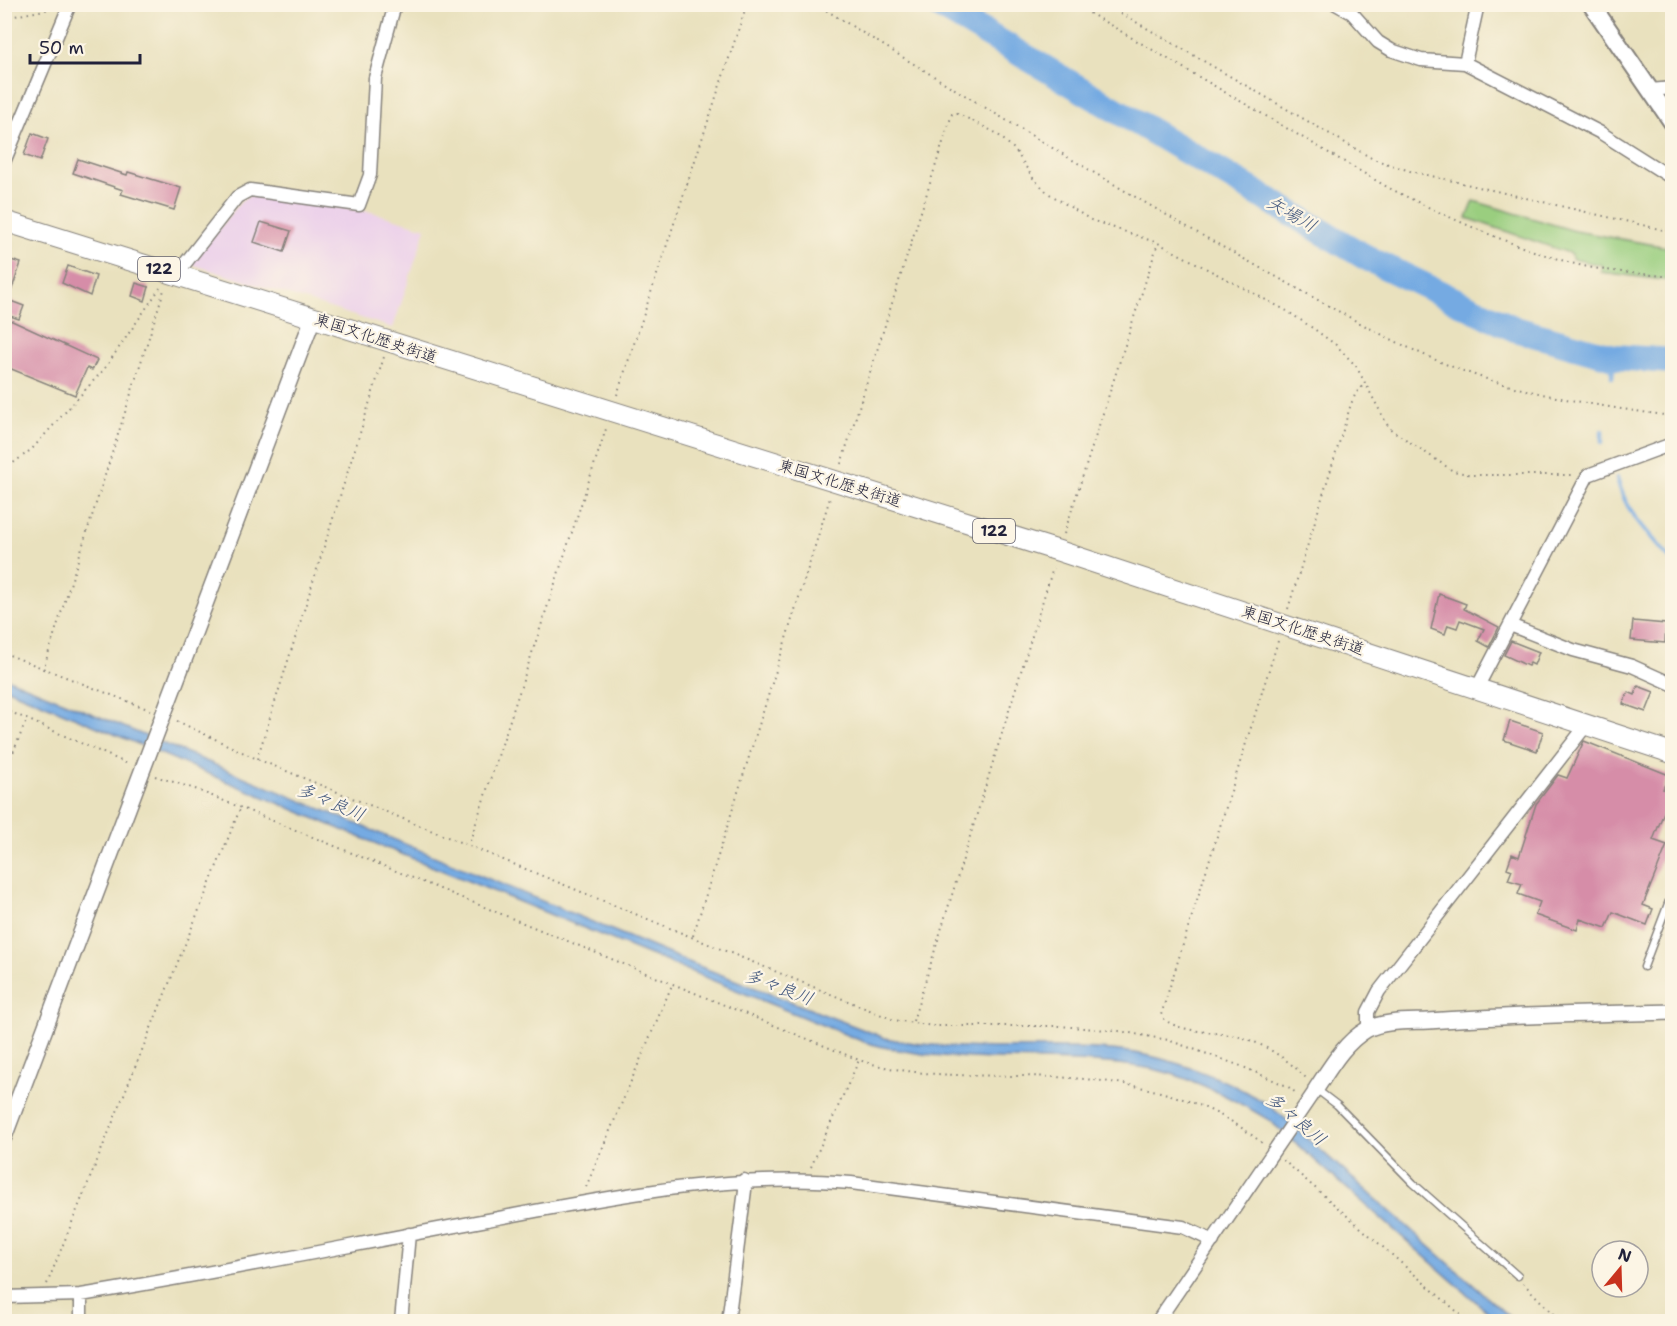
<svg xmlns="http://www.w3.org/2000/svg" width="1677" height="1326" viewBox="0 0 1677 1326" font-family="'Shantell Sans','Klee One',sans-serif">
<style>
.built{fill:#ecd1ea}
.green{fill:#9ace7f;stroke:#5e785d;stroke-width:1.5}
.water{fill:#74aae2;stroke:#4b668e;stroke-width:1.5}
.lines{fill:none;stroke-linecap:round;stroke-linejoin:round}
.stream{stroke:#74aae2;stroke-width:4.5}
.river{stroke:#74aae2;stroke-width:26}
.building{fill:#d68da8}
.service-casing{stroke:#86827c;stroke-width:9}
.minor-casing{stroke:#86827c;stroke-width:15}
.tertiary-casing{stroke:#86827c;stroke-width:18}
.secondary-casing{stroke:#86827c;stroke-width:20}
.trunk-casing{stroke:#86827c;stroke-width:22}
.path{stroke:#86827c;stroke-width:2;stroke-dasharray:1.5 4.5;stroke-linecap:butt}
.service{stroke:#fff;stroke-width:6}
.minor{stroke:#fff;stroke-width:12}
.tertiary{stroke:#fff;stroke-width:15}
.secondary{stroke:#fff;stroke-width:16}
.trunk{stroke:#fff;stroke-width:20}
.labels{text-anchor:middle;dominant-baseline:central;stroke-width:4.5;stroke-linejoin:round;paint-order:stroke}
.shield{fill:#fcf5e5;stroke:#63616e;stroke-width:1.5}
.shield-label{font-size:15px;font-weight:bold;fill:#22223b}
.street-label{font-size:16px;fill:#22223b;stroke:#fcf5e5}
.water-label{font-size:18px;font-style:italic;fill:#43587e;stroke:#fcf5e5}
</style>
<rect width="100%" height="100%" fill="#fcf5e5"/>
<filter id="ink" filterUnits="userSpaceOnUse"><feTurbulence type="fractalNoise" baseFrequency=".0167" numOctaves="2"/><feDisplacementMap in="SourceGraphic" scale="12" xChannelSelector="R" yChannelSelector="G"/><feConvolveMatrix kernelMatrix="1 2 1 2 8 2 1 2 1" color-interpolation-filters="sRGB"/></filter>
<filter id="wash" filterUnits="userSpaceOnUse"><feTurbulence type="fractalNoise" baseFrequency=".008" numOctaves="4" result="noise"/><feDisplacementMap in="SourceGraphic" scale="24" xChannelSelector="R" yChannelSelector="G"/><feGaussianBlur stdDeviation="1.35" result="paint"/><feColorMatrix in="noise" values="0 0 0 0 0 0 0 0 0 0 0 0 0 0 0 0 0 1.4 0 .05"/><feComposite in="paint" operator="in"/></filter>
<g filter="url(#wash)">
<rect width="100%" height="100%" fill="#e9e1be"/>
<!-- built -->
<path class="built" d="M250,195L371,212L426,228L393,328L191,264L242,200Z"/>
<!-- green -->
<path class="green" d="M1474,201L1575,231L1672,248V281L1601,272L1602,265L1572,259V254L1467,218Z"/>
<!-- water -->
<path class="water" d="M4,677L691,963L885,1038C960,1054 1037,1044 1112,1050C1166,1055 1239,1081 1281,1115L1514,1321H1498L1269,1120C1234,1099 1188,1075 1147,1068C1054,1052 956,1069 864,1042L330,825L5,688Z"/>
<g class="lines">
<!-- stream -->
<path class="stream" d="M1612,377L1614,357
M1602,442V431
M1617,478C1627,516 1648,532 1672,561"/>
<!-- river -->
<path class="river" d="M936,4L1367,258L1515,329L1614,357L1672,361"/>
</g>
<g id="blocks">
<!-- building -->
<path class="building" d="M32,133L48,139L40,161L24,155Z
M78,159L127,175L128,172L181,188L174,210L121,194L123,190L73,173Z
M261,222L291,231L284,252L254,242Z
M4,258L21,263L8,300L24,306L19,319L4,314Z
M68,266L96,276L90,296L62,283Z
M136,283L149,287L145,301L132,296Z
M10,320L97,360L92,370L87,368L75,395L4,366V335Z
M1439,594L1466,604L1464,609L1499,627L1489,647L1478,641L1484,629L1460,620L1457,628L1448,625L1445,634L1431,629Z
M1633,621L1666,624L1665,643L1631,640Z
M1511,641L1539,652L1534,665L1530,663L1528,666L1504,655Z
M1638,686L1654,692L1646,712L1623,704L1628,692L1635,695Z
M1510,721L1543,732L1537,751L1504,740Z
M1584,741L1669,775L1663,789L1672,792L1653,840L1667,845L1643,905L1653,909L1647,925L1613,912L1606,928L1580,919L1577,930L1535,915L1540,902L1518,894L1522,884L1508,880L1512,870L1507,868L1512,854L1519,857L1536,804L1558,775L1567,778Z"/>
</g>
</g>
<g filter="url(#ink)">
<use href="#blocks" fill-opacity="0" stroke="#86827c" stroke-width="1.5"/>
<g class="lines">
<!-- service casing -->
<g class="service-casing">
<path id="service" d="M1644,967L1672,893
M1316,1089L1337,1105L1413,1183L1518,1276"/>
</g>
<!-- minor casing -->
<g class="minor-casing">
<path id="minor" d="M1336,4L1352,13L1378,42L1391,50L1421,60L1465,63L1601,133L1672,178
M1465,63L1478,4
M1651,90L1672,88
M4,162L70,4
M176,275L237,197L250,190L359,205L370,175L375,78L395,4
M1510,625L1573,650L1632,666L1672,684
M1478,686L1588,475L1672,444
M1368,1029V1012L1379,991L1588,723
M81,1295V1322
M4,1297L81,1295C216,1273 351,1245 487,1220C606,1198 729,1172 851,1183L1183,1227L1213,1241
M401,1322L409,1234
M728,1322L745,1190L744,1180
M1157,1322L1316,1089"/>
</g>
<!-- tertiary casing -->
<g class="tertiary-casing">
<path id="tertiary" d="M1316,1089C1330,1068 1344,1043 1366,1030C1384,1020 1410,1022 1429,1021C1510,1015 1592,1014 1672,1012
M4,1137L313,318"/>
</g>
<!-- secondary casing -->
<g class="secondary-casing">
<path id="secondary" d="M1591,4L1672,122"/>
</g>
<!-- trunk casing -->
<g class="trunk-casing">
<path id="trunk" d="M4,221L1059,551L1672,753"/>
</g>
<!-- path -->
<path class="path" d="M816,4C964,95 1112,186 1264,270C1341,312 1421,362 1507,385C1561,400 1617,409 1672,416
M1074,4L1389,188C1447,217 1506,244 1568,262C1601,272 1638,273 1672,277
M1105,4L1373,159L1410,171L1672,232
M4,18L55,8
M617,395L747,4
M841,464L952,114L957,113L996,133L1015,150L1033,178L1048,193L1091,220L1158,243L1287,311L1314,329L1336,345L1356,366L1389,428L1453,471L1472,475H1573
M4,470L32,449L105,368L160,288
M1064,534L1158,243
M1288,609L1351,404L1356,393L1365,383
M1278,641L1161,1015C1172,1034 1222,1031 1244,1038C1267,1046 1289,1060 1306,1078
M4,653L150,710
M43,670L164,290
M4,709L128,764
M177,721L257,759L894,1020L933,1026H1060L1119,1031L1168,1040L1241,1066L1287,1086L1296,1093
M257,759L384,357
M4,774L27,719
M155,776L195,789L859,1060C911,1077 963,1075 1017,1076C1104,1077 1193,1086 1262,1143
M470,841L607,426
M693,936L830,498
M913,1021L1053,568
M1283,1160L1469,1322
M811,1167L859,1060
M586,1187L672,985
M1523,1283L1561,1322
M47,1284L240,809"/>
<!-- service -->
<use href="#service" class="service"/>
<!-- minor -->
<use href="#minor" class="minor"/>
<!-- tertiary -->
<use href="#tertiary" class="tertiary"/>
<!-- secondary -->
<use href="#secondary" class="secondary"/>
<!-- trunk -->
<use href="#trunk" class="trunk"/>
</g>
</g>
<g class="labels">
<!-- shield labels -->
<g class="shield">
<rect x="138" y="257" width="42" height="24" rx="4.5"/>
<rect x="973" y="519" width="42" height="24" rx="4.5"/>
</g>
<g class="shield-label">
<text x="159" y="269">122</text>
<text x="994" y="531">122</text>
</g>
<!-- street labels -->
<g class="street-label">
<text transform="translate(376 338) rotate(18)">東国文化歴史街道</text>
<text transform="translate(840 483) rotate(17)">東国文化歴史街道</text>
<text transform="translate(1303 630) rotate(18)">東国文化歴史街道</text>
</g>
<!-- water labels -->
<g class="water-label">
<text transform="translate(1292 214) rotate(30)">矢場川</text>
<text transform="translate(331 802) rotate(23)">多々良川</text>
<text transform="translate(779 987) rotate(21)">多々良川</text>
<text transform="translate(1296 1119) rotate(40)">多々良川</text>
</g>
</g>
<!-- margin -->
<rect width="1677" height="1326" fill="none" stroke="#fcf5e5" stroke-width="24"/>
<!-- north arrow -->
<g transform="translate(1620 1269) rotate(19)"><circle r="28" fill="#fcf5e5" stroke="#a5a1a1" stroke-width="1.5"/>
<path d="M0-4.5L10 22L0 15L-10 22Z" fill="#c8321e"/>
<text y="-9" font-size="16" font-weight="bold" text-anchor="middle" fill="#22223b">N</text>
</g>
<!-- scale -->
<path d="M30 54v9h110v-9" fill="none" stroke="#22223b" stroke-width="3"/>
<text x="39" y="54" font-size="18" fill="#22223b" stroke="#fcf5e5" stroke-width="4.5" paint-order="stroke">50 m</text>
</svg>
